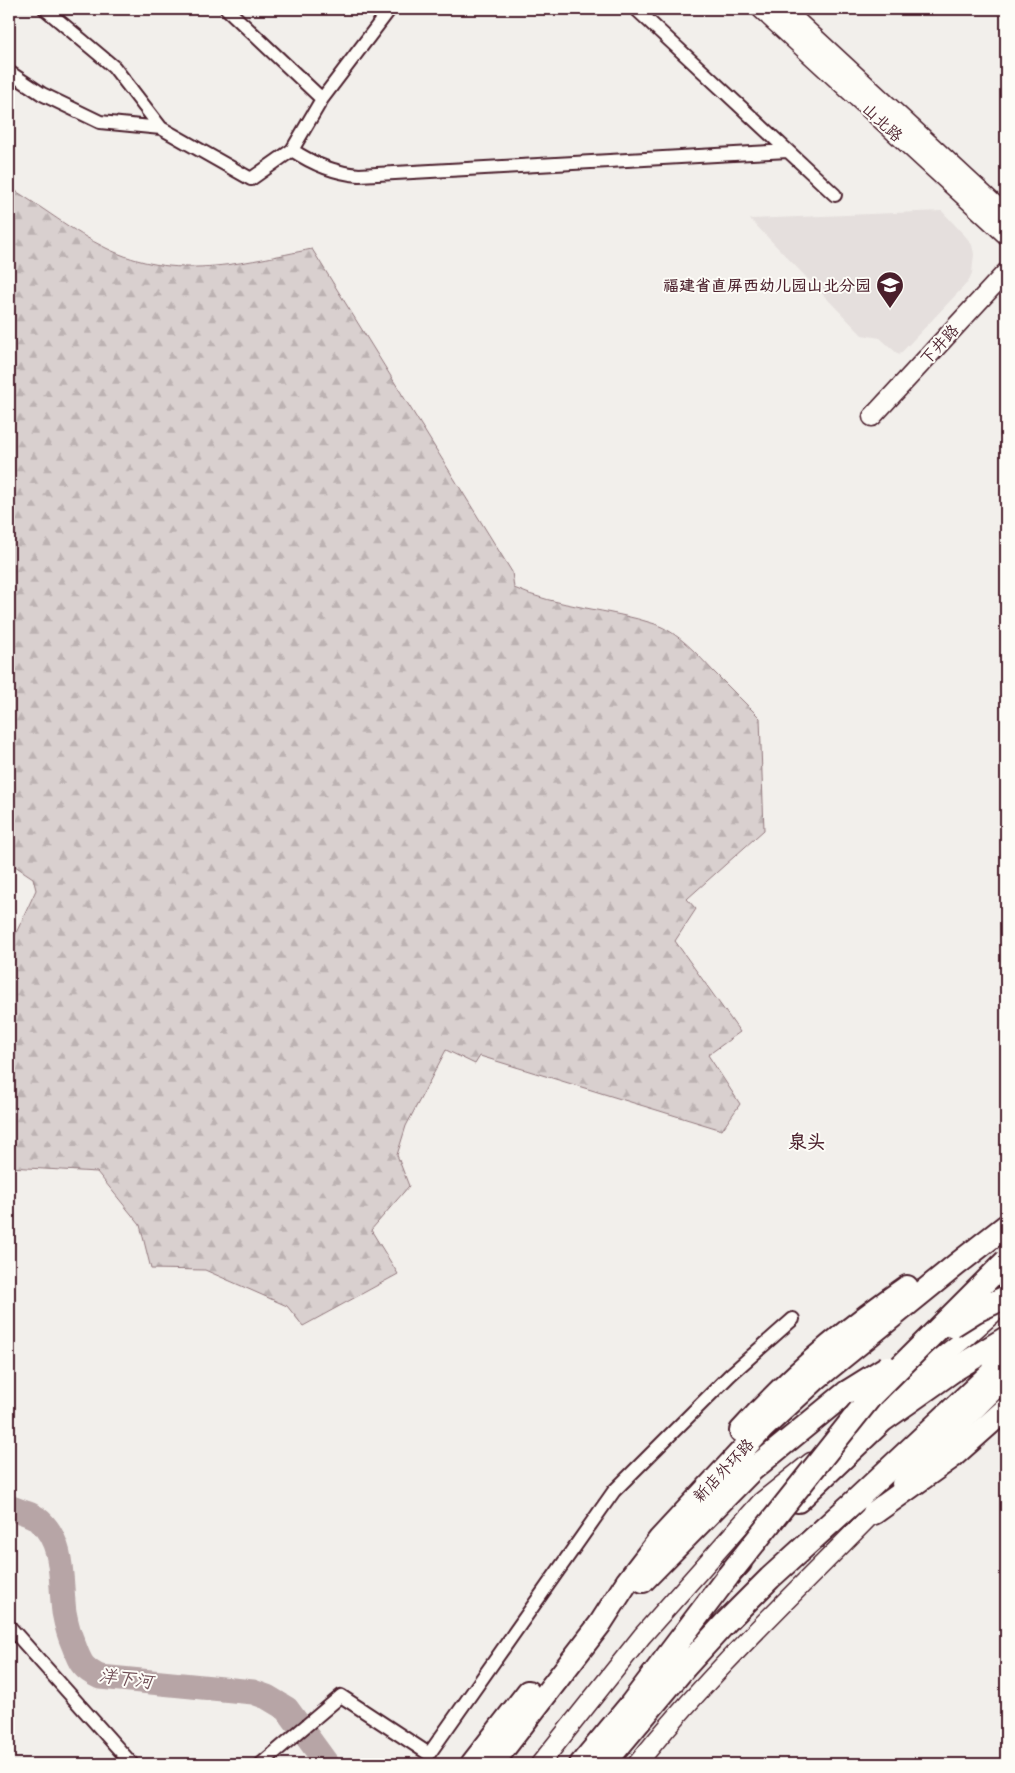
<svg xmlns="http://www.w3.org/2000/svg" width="1015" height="1773" viewBox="0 0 1015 1773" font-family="'Patrick Hand','LXGW WenKai TC',sans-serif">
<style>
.built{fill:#e5dfdd}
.forest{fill:url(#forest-firs);stroke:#92787d}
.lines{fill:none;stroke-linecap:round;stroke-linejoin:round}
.river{stroke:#b7a5a6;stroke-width:25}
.street-casing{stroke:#4a1f2b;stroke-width:16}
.secondary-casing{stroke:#4a1f2b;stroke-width:21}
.highway-casing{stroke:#4a1f2b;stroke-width:26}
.street{stroke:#fdfcf7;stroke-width:12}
.secondary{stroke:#fdfcf7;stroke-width:18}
.highway{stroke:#fdfcf7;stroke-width:22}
.highway-bridge-casing{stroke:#4a1f2b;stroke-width:26;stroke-linecap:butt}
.highway-bridge{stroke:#fdfcf7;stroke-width:22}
.labels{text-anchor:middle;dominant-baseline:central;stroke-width:4;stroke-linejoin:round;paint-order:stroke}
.street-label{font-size:16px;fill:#4a1f2b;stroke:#fdfcf7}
.poi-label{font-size:16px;font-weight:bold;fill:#4a1f2b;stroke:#fdfcf7;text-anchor:end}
.water-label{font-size:18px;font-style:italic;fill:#704e56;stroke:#fdfcf7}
.quarter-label{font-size:19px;font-weight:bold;fill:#4a1f2b;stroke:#fdfcf7}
</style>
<defs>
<pattern id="forest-firs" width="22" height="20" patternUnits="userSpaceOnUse" patternTransform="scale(1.25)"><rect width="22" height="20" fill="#d9d0cf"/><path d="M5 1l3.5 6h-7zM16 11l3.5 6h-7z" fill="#bcb2b2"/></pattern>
</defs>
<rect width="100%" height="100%" fill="#f2efeb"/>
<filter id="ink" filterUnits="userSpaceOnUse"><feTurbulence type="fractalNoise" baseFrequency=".02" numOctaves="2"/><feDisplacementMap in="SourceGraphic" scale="10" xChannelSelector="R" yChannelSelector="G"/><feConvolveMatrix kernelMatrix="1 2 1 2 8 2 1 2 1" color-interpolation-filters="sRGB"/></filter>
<g filter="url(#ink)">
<!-- built -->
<path class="built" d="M942,211L967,238L972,245L974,254L972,273L968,282L899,355L880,338L862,335L750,219Z"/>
<!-- forest -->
<path class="forest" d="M9,187C41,206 73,232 106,248C174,282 242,263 312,249L512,572L514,588C556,607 610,609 655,624C679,633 697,654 714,672C729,687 745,703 760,718L764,830L687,899L696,909L675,941L740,1032L708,1055L740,1104L722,1130L480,1056L475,1064L446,1050L406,1126L397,1155L409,1186L371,1230L398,1274L303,1326L287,1306L205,1270L151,1269L140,1225L97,1172L9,1167V948L36,890L33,878L9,862Z"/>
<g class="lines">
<!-- river -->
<path class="river" d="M9,1507C19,1512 32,1513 40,1521C65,1544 60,1581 64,1612C66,1623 69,1635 74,1646C80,1663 83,1669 100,1677L253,1692L267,1697L287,1709L327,1764"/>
<!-- street casing -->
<g class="street-casing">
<path id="street" d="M45,9L114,67L161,128
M227,9L322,99
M636,9L835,195
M9,72L42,94L100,122L161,128L251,179L292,150L322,99L390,9
M292,150C313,164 334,173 359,175L788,151
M9,1626L132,1764
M261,1764L341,1696L429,1754L614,1491L730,1375L793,1319"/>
</g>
<!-- secondary casing -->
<g class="secondary-casing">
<path id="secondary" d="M761,9L1006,235
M784,9L1006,215
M872,417L1006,272
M854,1427L964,1339L1006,1302
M901,1484L1006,1379
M540,1764L642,1636L761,1502L811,1462
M637,1764C711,1671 798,1590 881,1505"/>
</g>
<!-- highway casing -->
<g class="highway-casing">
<path id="highway" d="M741,1431C790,1376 846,1329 907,1287
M798,1501L882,1421L957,1368L1006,1338
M874,1513L952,1457L1006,1409
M643,1581L752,1470L847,1392
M472,1764L528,1692
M492,1764L600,1624L627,1582L660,1539L762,1429L817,1378L956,1265L1006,1226
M581,1764L631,1704L728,1576L740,1563
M604,1764L686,1666L727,1621L770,1578L857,1499L1006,1359"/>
</g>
<!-- street -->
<use href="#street" class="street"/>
<!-- secondary -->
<use href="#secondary" class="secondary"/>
<!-- highway -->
<use href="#highway" class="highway"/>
<!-- highway-bridge casing -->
<g class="highway-bridge-casing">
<path id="highway-bridge" d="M952,1326L976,1311L1006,1297
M847,1392L887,1367
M728,1576L872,1395L1006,1261"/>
</g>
<!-- highway-bridge -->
<use href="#highway-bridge" class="highway-bridge"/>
</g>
</g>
<!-- icons -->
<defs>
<g id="school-pin" transform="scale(1.4375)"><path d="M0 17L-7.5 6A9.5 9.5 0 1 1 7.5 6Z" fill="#4a1f2b" stroke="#fdfcf7"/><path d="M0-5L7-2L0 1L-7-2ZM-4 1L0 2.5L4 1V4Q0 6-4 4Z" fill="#fff"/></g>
</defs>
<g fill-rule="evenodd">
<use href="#school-pin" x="890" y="285"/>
</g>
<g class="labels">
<!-- street labels -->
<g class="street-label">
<text transform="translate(883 122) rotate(43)">山北路</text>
<text transform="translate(939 344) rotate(-47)">下井路</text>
<text transform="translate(723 1470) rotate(-47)">新店外环路</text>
</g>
<!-- poi labels -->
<g class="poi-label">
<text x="871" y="285">福建省直屏西幼儿园山北分园</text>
</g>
<!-- water labels -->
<g class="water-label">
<text transform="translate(126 1678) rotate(8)">洋下河</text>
</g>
<!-- quarter labels -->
<g class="quarter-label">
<text x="807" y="1141">泉头</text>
</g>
</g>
<!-- margin -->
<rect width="1015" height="1773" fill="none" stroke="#fdfcf7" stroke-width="30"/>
<rect x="15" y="15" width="985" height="1743" fill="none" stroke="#4a1f2b" stroke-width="2" filter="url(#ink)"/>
</svg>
